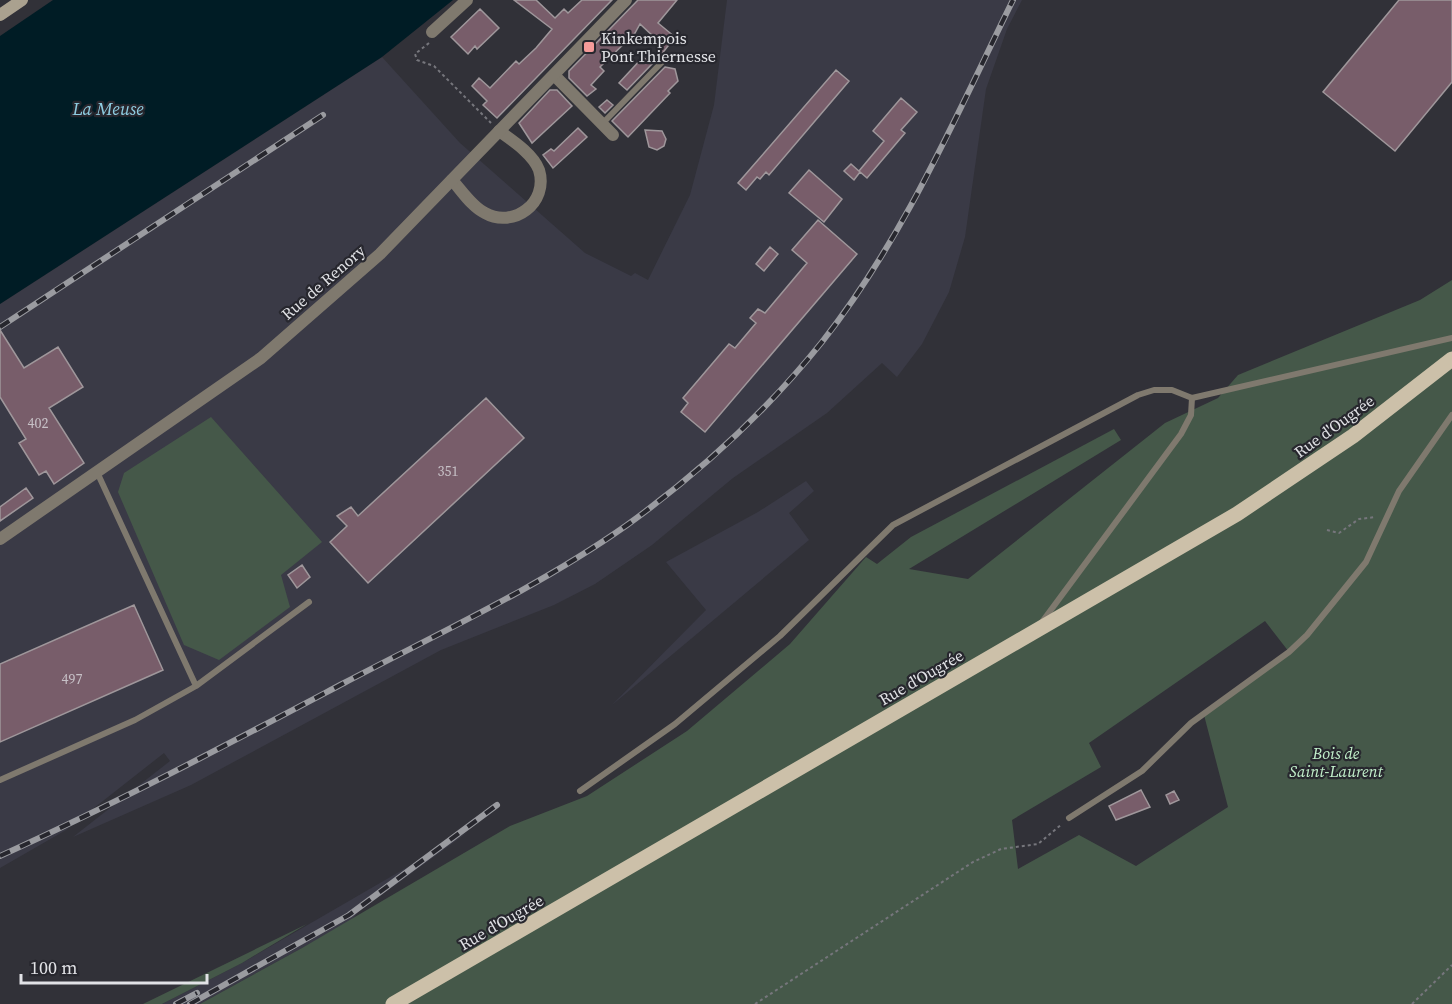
<svg xmlns="http://www.w3.org/2000/svg" width="1452" height="1004" viewBox="0 0 1452 1004" font-family="'Source Serif 4',serif">
<style>
.built{fill:#3a3a46}
.green{fill:#455849;fill-rule:evenodd}
.water{fill:#001c25}
.building{fill:#785d6a;stroke:#9f979b;stroke-width:1.5}
.lines{fill:none;stroke-linecap:round;stroke-linejoin:round}
.path{stroke:#76767c;stroke-width:2;stroke-dasharray:3 3;stroke-linecap:butt}
.service{stroke:#7f796e;stroke-width:6}
.minor{stroke:#7f796e;stroke-width:12}
.tertiary{stroke:#7f796e;stroke-width:12}
.secondary{stroke:#aaa18f;stroke-width:12}
.primary{stroke:#ccc0a9;stroke-width:15}
.rail-casing{stroke:#9a9ba0;stroke-width:6}
.rail{stroke:#27272e;stroke-width:4;stroke-dasharray:11;stroke-linecap:butt}
.poi-dot{fill:#f59b9a;stroke:#27272e;stroke-width:2}
.labels{text-anchor:middle;dominant-baseline:central;stroke-width:4.5;stroke-linejoin:round;paint-order:stroke}
.number-label{font-size:14px;fill:#c7c1c7}
.poi-label{font-size:16px;fill:#e1e2e6;stroke:#27272e;text-anchor:start}
.street-label{font-size:16px;fill:#e1e2e6;stroke:#27272e}
.park-label{font-size:16px;font-style:italic;fill:#c2f0cb;stroke:#27272e}
.water-label{font-size:18px;font-style:italic;fill:#8ecce1;stroke:#27272e}
</style>
<rect width="100%" height="100%" fill="#313138"/>
<!-- built -->
<path class="built" d="M727,0H1022L1007,29L986,89L965,237L949,292L922,344L897,377L882,363L827,413L733,478L652,545L595,584L554,605L441,650L191,785L73,837L170,761L164,753L66,830L0,868V304L382,57L460,143L585,253L631,276L635,273L648,280L690,195L714,105Z
M806,481L814,491L789,513L809,540L612,705L706,610L666,562L758,512Z
M468,832L358,912L352,920L302,948L200,1004H162L242,963Z"/>
<!-- green -->
<path class="green" d="M1452,280V1004H200L302,948L510,826L587,796L687,731L790,644L866,557L877,564L911,537L1114,429L1121,440L909,569L968,579L1165,423L1218,398L1238,375L1420,300ZM1265,621L1289,652L1204,715L1228,807L1136,866L1079,835L1018,869L1012,820L1101,767L1089,743Z
M211,417L322,542L281,575L290,607L219,660L184,645L118,492L124,473Z
M307,924L242,963L162,1004H143Z"/>
<!-- water -->
<path class="water" d="M53,0H453L382,57L0,304V36Z"/>
<!-- building -->
<path class="building" d="M514,0H536L555,18L564,9L568,13L582,0H612L497,118L483,105L487,101L472,86L479,78L490,88L516,61L519,64L536,48L552,29Z
M638,0H677L658,23L675,37L661,55L656,39L640,24L635,33L600,67L604,71L591,85L596,89L587,96L569,78V71Z
M1399,0H1452V82L1395,151L1323,92Z
M480,9L499,28L477,49L475,46L468,54L451,37Z
M643,57L652,64L627,90L619,83Z
M665,67L675,69L678,81L668,91L670,93L628,137L612,121Z
M836,70L849,81L769,175L766,172L760,179L757,177L746,190L738,183Z
M550,90H557L572,106L532,143L519,123Z
M901,98L917,112L901,130L905,133L867,178L859,171L884,141L873,131Z
M607,100L613,105L605,113L599,107Z
M578,128L587,137L553,168L543,155L551,149L554,151Z
M645,130L662,131L666,139L664,146L657,150L649,147Z
M851,164L860,172L854,180L844,171Z
M809,170L842,199L824,222L789,193Z
M818,220L857,254L705,432L681,412L688,403L683,398L729,344L735,348L756,323L750,318L758,309L765,313L807,263L792,250Z
M770,247L778,254L764,271L756,264Z
M0,330L24,368L58,347L83,387L49,408L84,463L54,484L46,471L39,475L19,443L26,439L0,397Z
M486,398L524,438L368,583L330,542L347,526L337,516L351,507L358,516Z
M26,488L33,498L0,521V507Z
M302,565L310,577L297,588L288,575Z
M134,605L163,670L0,742V664Z
M1141,790L1150,807L1116,820L1109,806Z
M1174,791L1179,800L1170,804L1166,795Z"/>
<g class="lines">
<!-- path -->
<path class="path" d="M429,43L415,54L417,60L434,66L491,123
M1327,530L1339,533L1359,519L1376,517
M755,1004L973,862L1001,849L1038,844L1062,824
M1412,1004L1452,965"/>
<!-- service -->
<path class="service" d="M602,124L666,58
M97,472L196,686
M1042,622L1181,434L1191,415L1192,398
M0,780L135,720L196,686L309,602
M580,791L675,724L780,636L893,525L1138,395L1154,390H1172L1192,398L1452,338
M1069,818L1142,771L1191,723L1289,652L1307,635L1366,562L1399,491L1452,415"/>
<!-- minor -->
<path class="minor" d="M432,32L467,0
M554,75L613,135
M452,180C462,191 472,207 485,213C513,229 549,203 539,170C533,154 513,141 499,131"/>
<!-- tertiary -->
<path class="tertiary" d="M0,539L261,358L380,254L626,0"/>
<!-- secondary -->
<path class="secondary" d="M0,15L22,0"/>
<!-- primary -->
<path class="primary" d="M393,1004L1237,514L1353,436L1452,359"/>
<!-- rail casing -->
<g class="rail-casing">
<path id="rail" d="M0,327L323,115
M0,856C117,803 230,743 344,683C439,633 539,587 627,525C699,473 766,412 822,342C904,238 955,118 1013,0
M176,1004L197,993
M190,1004L349,915L497,805"/>
</g>
<!-- rail -->
<use href="#rail" class="rail"/>
</g>
<!-- markers -->
<rect class="poi-dot" x="583" y="41" width="12" height="12" rx="3"/>
<g class="labels">
<!-- number labels -->
<g class="number-label">
<text x="38" y="423">402</text>
<text x="448" y="471">351</text>
<text x="72" y="679">497</text>
</g>
<!-- poi labels -->
<g class="poi-label">
<text x="601" y="38">Kinkempois<tspan x="601" dy="18">Pont Thiernesse</tspan></text>
</g>
<!-- street labels -->
<g class="street-label">
<text transform="translate(323 282) rotate(-41)">Rue de Renory</text>
<text transform="translate(1334 426) rotate(-36)">Rue d'Ougrée</text>
<text transform="translate(921 677) rotate(-30)">Rue d'Ougrée</text>
<text transform="translate(501 922) rotate(-30)">Rue d'Ougrée</text>
</g>
<!-- park labels -->
<g class="park-label">
<text x="1336" y="753">Bois de<tspan x="1336" dy="18">Saint-Laurent</tspan></text>
</g>
<!-- water labels -->
<g class="water-label">
<text x="108" y="108">La Meuse</text>
</g>
</g>
<!-- scale -->
<path d="M21 974v9h186v-9" fill="none" stroke="#e1e2e6" stroke-width="3"/>
<text x="30" y="974" font-size="18" fill="#e1e2e6" stroke="#27272e" stroke-width="4.5" paint-order="stroke">100 m</text>
</svg>
